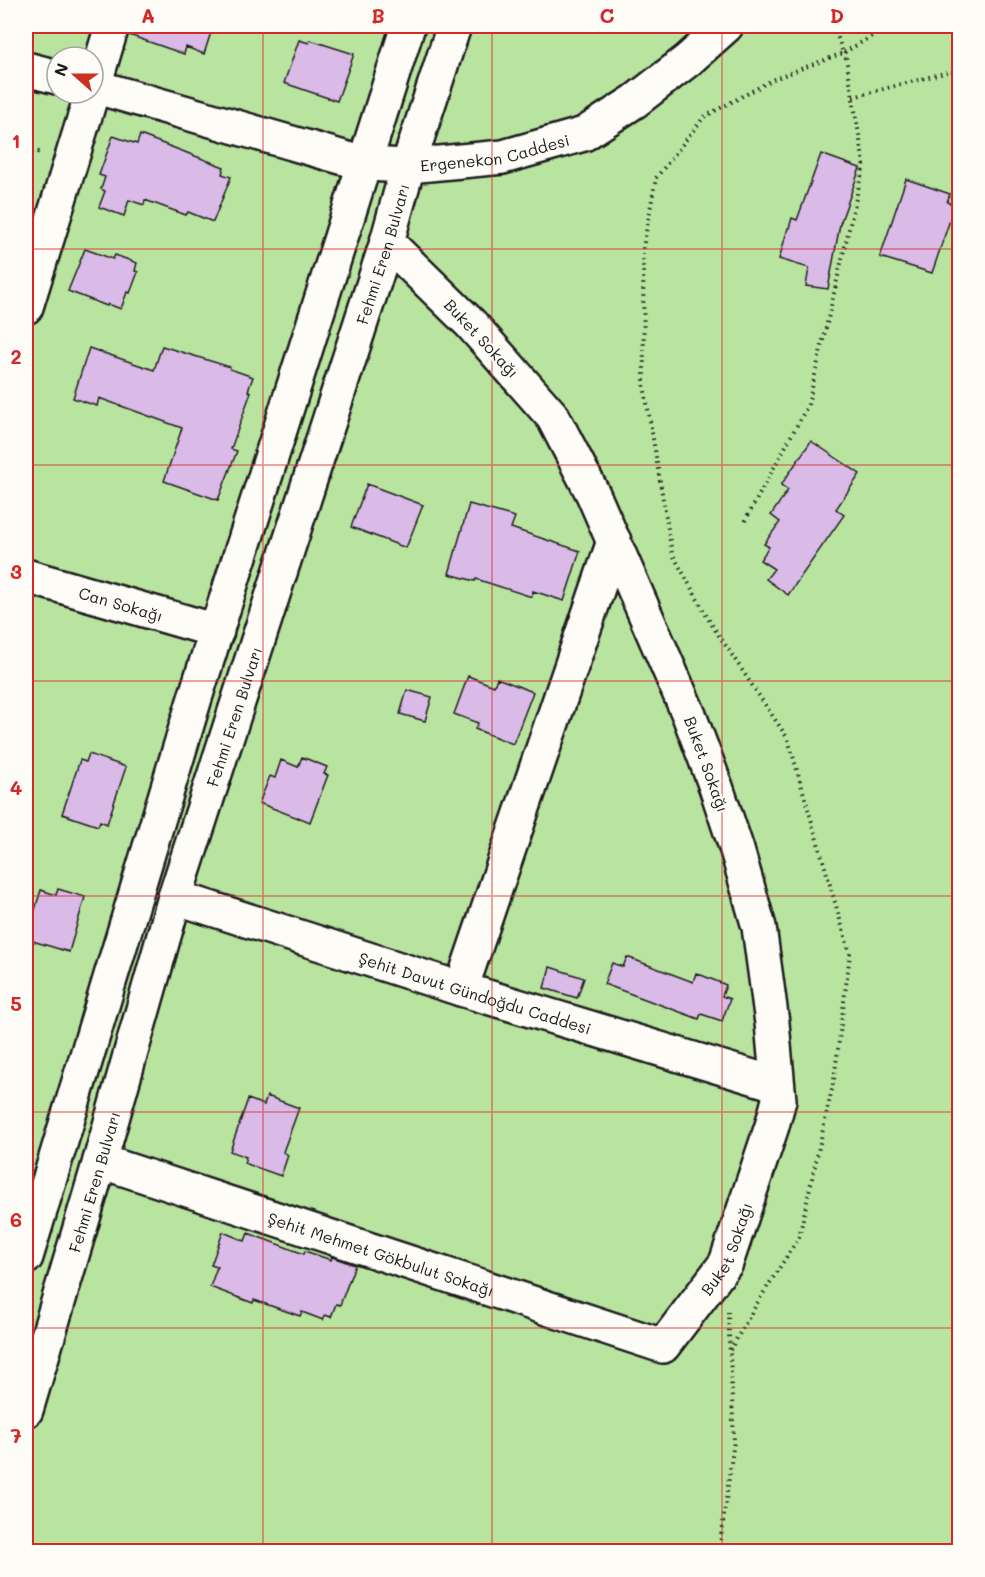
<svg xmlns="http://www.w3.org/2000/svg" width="985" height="1577" viewBox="0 0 985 1577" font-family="Mali,sans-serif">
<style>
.green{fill:#b9e4a0;stroke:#6a805e;stroke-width:1.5;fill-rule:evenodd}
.building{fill:#dabae7;stroke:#1c1c1c;stroke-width:1.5}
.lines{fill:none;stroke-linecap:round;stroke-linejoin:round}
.minor-casing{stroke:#1c1c1c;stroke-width:38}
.path{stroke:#1c1c1c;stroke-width:4;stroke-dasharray:1.5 4.5;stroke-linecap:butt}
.minor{stroke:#fdfcf7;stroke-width:33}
.grid{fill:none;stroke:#d62828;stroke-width:1.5;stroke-opacity:0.55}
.labels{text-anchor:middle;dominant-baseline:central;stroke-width:4.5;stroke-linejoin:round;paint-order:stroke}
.street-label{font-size:16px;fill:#1c1c1c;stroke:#fdfcf7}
.neatline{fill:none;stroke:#d62828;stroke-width:2}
.grid-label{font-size:20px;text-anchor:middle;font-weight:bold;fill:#d62828}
</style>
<rect width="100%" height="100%" fill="#f6eff4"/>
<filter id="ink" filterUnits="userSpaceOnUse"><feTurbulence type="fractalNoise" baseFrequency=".0167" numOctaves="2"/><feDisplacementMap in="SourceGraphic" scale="12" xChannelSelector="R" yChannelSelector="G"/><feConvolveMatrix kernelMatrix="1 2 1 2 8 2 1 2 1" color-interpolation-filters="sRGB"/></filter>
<g filter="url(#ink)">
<!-- green -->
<path class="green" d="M26,26H959V1551L26,1552ZM57,57H93V93H57Z"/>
<!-- building -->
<path class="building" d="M130,26H213L204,54L186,47L184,54L129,35Z
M299,40L309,43L310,40L354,54L337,101L284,83Z
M140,135L224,167L222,174L231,177L213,222L188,212L186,215L145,200L144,205L129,200L124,216L99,207L105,191L101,189L105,177L99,175L113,136L137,144Z
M821,154L860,168L840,224L828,289L806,286L809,268L779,259L788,228H789L792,218L797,220Z
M906,179L950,194L947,202L955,205L932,273L880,257Z
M85,249L113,259L115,255L137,263L135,271L138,272L130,293L127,292L121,309L108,304L107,306L68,291Z
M162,346L230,367V369L253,377L248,391L251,392L231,449L237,451L218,500L164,481L182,428L99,398L97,406L73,398L89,348L154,370Z
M811,441L860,474L836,509L844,515L788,595L766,579L774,569L760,560L769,547L764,544L780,522L771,515L788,490L781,485Z
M367,484L423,505L406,548L351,527Z
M469,504L515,517L511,528L580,551L564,601L533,591L532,597L476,579L475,581L449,574Z
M468,676L494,686L497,678L533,692L513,744L475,729L478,723L454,714Z
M407,690L432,697L425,721L400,714Z
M89,754L126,767L107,824L100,821L98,826L62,814L80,760L86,762Z
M302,757L327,767L324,774L328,775L310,822L298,817V818L259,803L270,776L275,778L281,760L298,767Z
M58,889L85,897L69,952L26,939L41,890L56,895Z
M627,957L693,982L696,973L726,985L722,996L730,999L722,1021L701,1014L699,1019L604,984L612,963L623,967Z
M550,967L584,978L577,998L544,988Z
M267,1096L299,1108L283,1152L288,1155L281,1176L244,1163L246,1157L230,1151L248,1099L264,1105Z
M223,1232L245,1241L248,1233L304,1254L305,1251L331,1260L332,1257L355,1265L340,1305L336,1304L331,1317L325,1315L323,1320L302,1312L300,1316L254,1300L253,1303L210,1287L217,1267L211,1265Z"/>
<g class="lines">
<!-- minor casing -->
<g class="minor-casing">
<g id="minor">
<path d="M26,69L57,77"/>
<path id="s1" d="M93,86L365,164L408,166L503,157L584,134L635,101L688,60L726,26"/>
<path d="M93,89L112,26"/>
<path d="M26,307L92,93"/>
<path id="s2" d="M26,576L217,631"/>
<path id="s3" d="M175,897L461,989L776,1084"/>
<path d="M461,989L614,541"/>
<path id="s4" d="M100,1161L663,1346L726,1263L772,1126L779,1100L772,1023L759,927L737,850L716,787L689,715L593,494L553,417L471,324L387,242"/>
<path d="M26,1257L195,698L408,26"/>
<path id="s5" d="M26,1410L100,1161L175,897L387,242L408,166L454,26"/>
</g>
</g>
<!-- path -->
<path class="path" d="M834,26L843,53L879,32L886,26
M853,97L952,71L960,78
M26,154L38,152L42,154
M745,521L808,405L864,164L845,52
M730,1350L759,1300L799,1237L834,1080L850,954L788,739L710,622L672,553L644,385L643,248L656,178L704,117L774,79L843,53
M719,1552L734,1441L728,1312"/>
<!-- minor -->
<use href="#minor" class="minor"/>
</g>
</g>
<!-- grid -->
<path class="grid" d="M263,26V1552M492,26V1552M722,26V1552M26,249H960M26,465H960M26,681H960M26,896H960M26,1112H960M26,1328H960"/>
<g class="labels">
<!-- street labels -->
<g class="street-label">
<text stroke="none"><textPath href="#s1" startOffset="414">Ergenekon Caddesi</textPath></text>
<text stroke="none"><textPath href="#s5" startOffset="1210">Fehmi Eren Bulvarı</textPath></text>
<text transform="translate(482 338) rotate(47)">Buket Sokağı</text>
<text stroke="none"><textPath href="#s2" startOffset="99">Can Sokağı</textPath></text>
<text stroke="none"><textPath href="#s5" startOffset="724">Fehmi Eren Bulvarı</textPath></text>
<text transform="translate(707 764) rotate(70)">Buket Sokağı</text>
<text stroke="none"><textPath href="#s3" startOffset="315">Şehit Davut Gündoğdu Caddesi</textPath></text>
<text stroke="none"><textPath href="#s5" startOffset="238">Fehmi Eren Bulvarı</textPath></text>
<text stroke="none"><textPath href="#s4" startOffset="710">Buket Sokağı</textPath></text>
<text stroke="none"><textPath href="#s4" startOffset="296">Şehit Mehmet Gökbulut Sokağı</textPath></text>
</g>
</g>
<!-- margin -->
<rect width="985" height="1577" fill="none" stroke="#fdfcf7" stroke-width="66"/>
<!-- north arrow -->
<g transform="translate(75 75) rotate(291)"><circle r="28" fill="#fdfcf7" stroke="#a3a29f" stroke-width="1.5"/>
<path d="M0-4.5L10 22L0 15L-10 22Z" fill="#c8321e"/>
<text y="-9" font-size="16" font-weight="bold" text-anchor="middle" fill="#1c1c1c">N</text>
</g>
<rect x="33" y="33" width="919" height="1511" class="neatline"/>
<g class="grid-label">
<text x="148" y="23">A</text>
<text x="378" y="23">B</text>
<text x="607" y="23">C</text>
<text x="837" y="23">D</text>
<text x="16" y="148">1</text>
<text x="16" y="364">2</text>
<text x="16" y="579">3</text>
<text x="16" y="795">4</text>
<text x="16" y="1011">5</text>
<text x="16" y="1227">6</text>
<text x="16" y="1443">7</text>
</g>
</svg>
